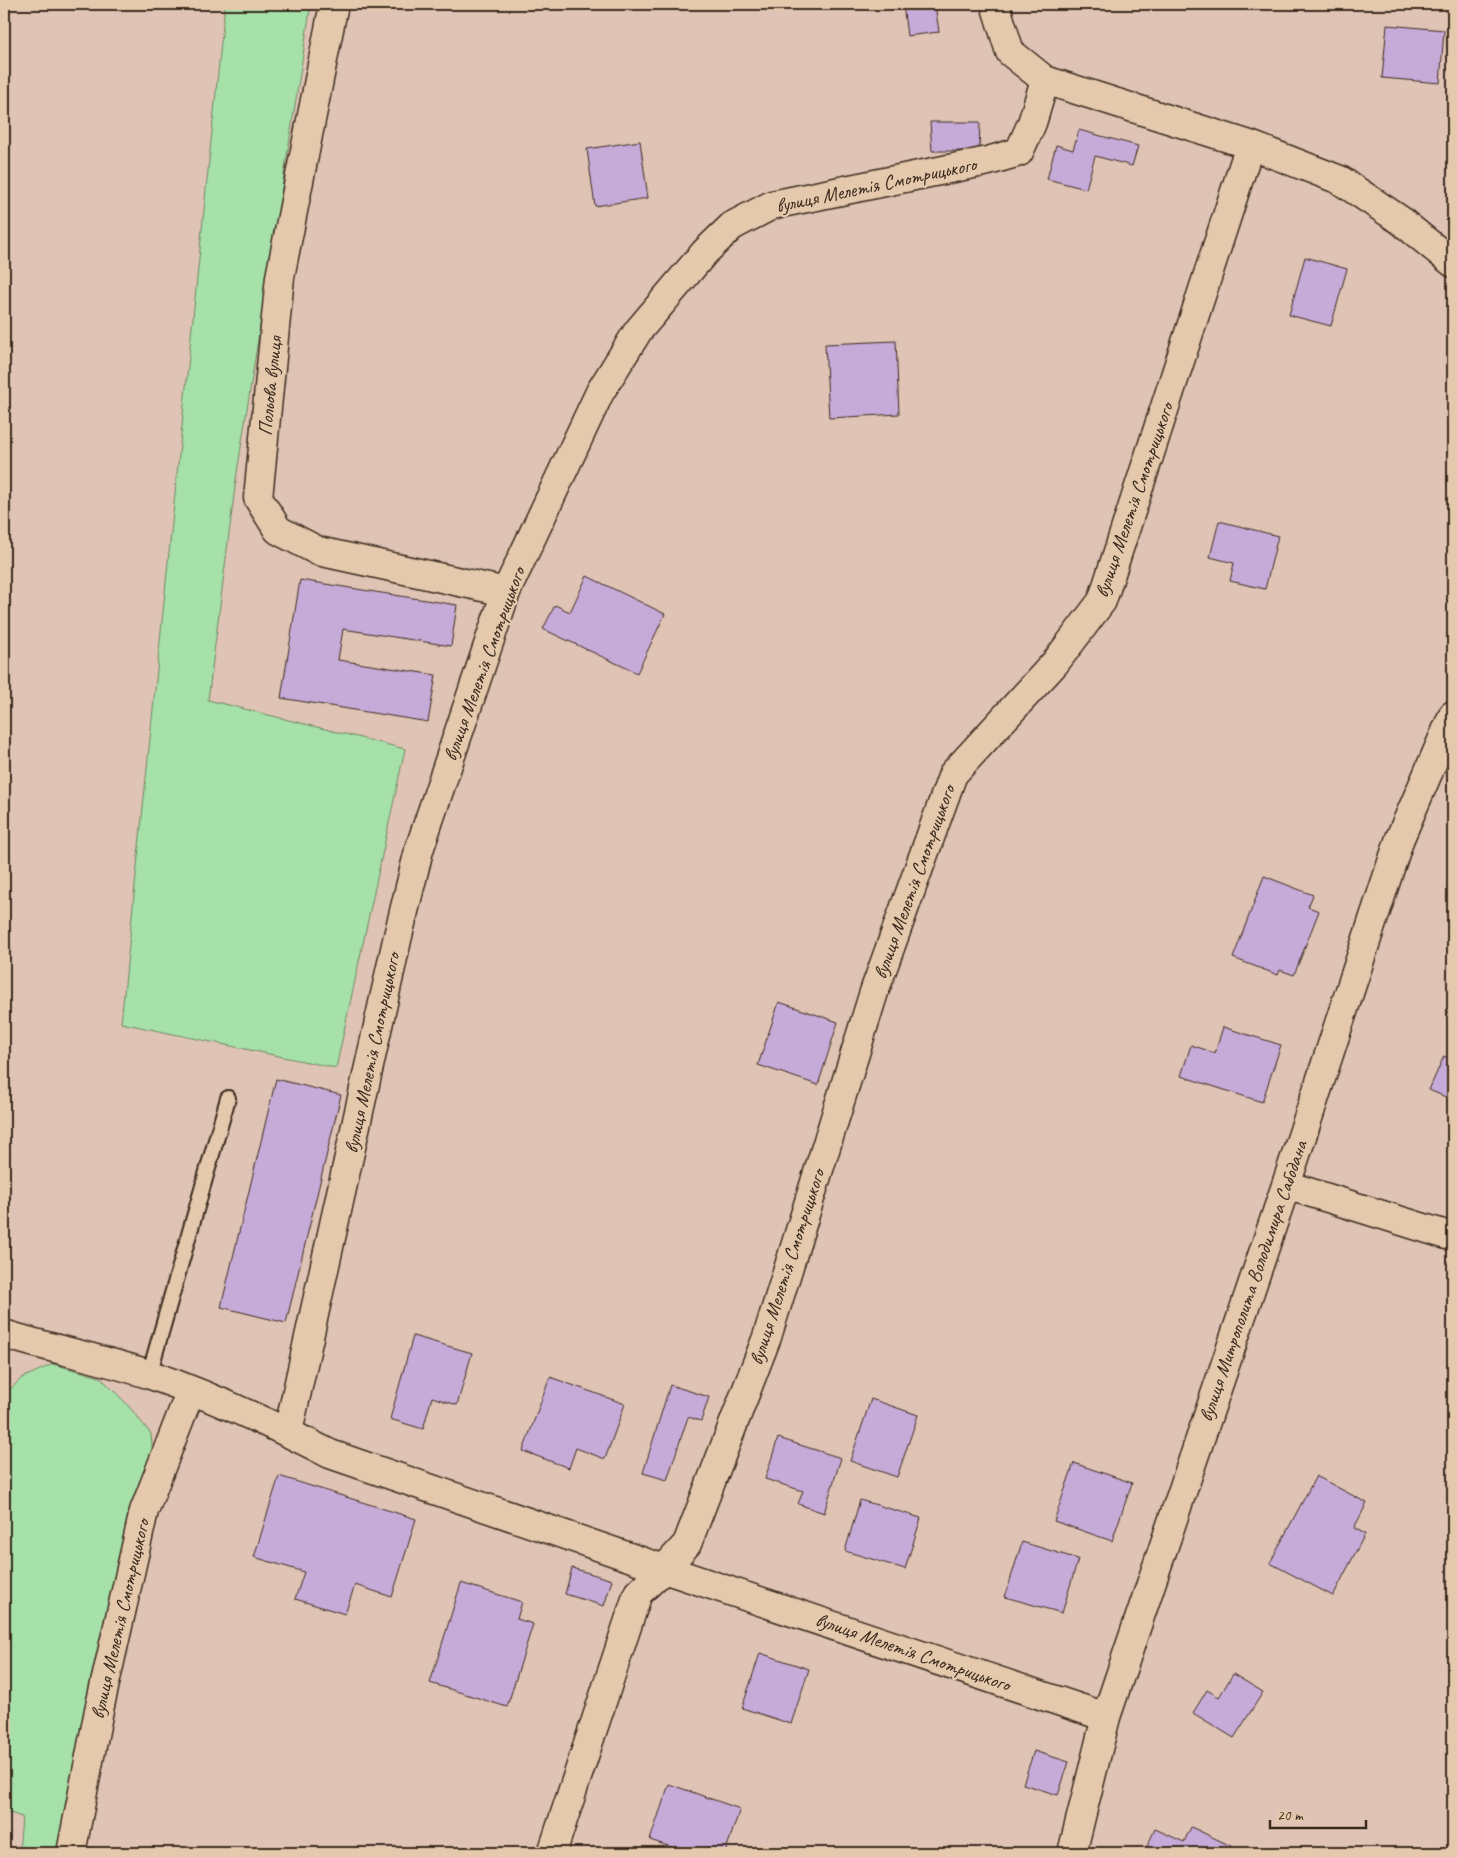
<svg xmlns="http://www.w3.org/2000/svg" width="1457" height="1857" viewBox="0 0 1457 1857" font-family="Caveat,sans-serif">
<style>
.green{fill:#a5e1a8;stroke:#708663}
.building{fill:#c6abd9;stroke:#3b2a1e}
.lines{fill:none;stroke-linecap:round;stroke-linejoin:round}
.lane-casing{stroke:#3b2a1e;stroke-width:18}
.street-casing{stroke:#3b2a1e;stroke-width:31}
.lane{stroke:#e5c9ac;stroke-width:14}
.street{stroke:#e5c9ac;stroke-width:28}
.labels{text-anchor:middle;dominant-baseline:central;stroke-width:4.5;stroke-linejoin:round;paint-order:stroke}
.street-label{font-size:20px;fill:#3b2a1e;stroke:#e5c9ac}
</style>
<rect width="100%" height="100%" fill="#dfc3b5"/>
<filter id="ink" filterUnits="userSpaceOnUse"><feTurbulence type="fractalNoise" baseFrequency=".02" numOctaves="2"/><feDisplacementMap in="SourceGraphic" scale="10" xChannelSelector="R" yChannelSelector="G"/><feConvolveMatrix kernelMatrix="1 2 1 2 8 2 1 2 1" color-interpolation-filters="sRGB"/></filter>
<g filter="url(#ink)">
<!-- green -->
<path class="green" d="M225,4H311L236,479L208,700L405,749L336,1068L121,1023Z
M53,1364L100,1377L126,1403L151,1434L153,1457L64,1853H19L22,1817L4,1811V1586L7,1554L4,1488V1395L22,1378Z"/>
<!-- building -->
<path class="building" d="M903,4H935L939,32L907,36Z
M1387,25L1444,30L1440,83L1382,78Z
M930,122H980L979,151H932Z
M1079,130L1138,146L1132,166L1095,156L1086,189L1047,179L1056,145L1073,150Z
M640,141L648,198L595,206L587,149Z
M1305,257L1347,269L1331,326L1289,315Z
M896,341L899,414L829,418L825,344Z
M1219,521L1278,536L1265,589L1230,581L1234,563L1210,557Z
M587,576L665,614L637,673L543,629L555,605L570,612Z
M300,580L457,605L451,646L343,629L338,660L436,675L428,722L281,698Z
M1264,876L1313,895L1308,907L1319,911L1294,975L1280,970L1278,975L1233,958Z
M779,1002L838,1022L818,1085L758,1065Z
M1223,1027L1281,1045L1262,1102L1181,1076L1191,1045L1215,1053Z
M1444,1056L1453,1060V1100L1429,1090Z
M276,1079L341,1095L286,1323L221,1307Z
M413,1336L472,1353L457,1405L432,1397L423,1429L390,1419Z
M550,1377L625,1404L605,1459L576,1448L569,1468L523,1451Z
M670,1385L709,1397L701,1421L688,1417L667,1480L643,1473Z
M871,1399L918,1415L897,1477L850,1461Z
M778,1438L841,1458L824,1513L798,1504L803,1491L765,1479Z
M1074,1463L1132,1483L1112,1541L1054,1521Z
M279,1476L416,1519L392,1597L355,1585L345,1614L295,1599L304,1572L254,1557Z
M1316,1476L1367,1503L1354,1528L1365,1534L1333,1596L1270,1563Z
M860,1500L921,1518L905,1569L845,1551Z
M1022,1542L1078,1559L1062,1613L1005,1597Z
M572,1568L612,1580L604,1606L565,1594Z
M461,1583L522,1602L517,1619L533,1624L507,1707L430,1683Z
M760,1653L809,1669L791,1724L742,1708Z
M1233,1674L1263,1692L1234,1738L1193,1713L1207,1690L1219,1697Z
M1034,1751L1069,1762L1058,1795L1023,1784Z
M669,1784L740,1809L725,1853H689L650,1840Z
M1191,1827L1231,1846L1227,1853H1144L1155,1829L1184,1842Z"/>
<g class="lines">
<!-- lane casing -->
<g class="lane-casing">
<path id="lane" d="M149,1375L228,1098"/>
</g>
<!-- street casing -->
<g class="street-casing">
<path id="street" d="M334,4L280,277L258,498L278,530L318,551L506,592
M995,4L1010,52L1045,80L1250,145L1340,180L1400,220L1453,263
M1286,1185L1453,1237
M4,1334C52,1349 103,1359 151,1375C213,1397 272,1424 330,1454L664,1569L1106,1717
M288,1432L397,940L419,850L506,592L600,392L638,331L705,252L732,226L772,205L988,161L1019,152L1032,123L1045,80
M71,1853L99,1710L144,1511L191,1390
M552,1853L638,1593L664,1569L687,1544L767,1337L874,992L953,774L1055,663L1102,601L1250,145
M1072,1853L1106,1717L1286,1185L1400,838L1453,715"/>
</g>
<!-- lane -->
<use href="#lane" class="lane"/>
<!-- street -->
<use href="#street" class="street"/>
</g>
</g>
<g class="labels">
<!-- street labels -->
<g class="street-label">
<text transform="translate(876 185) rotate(-12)">вулиця Мелетія Смотрицького</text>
<text transform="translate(270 386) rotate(-84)">Польова вулиця</text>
<text transform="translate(1134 500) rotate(-71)">вулиця Мелетія Смотрицького</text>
<text transform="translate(484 664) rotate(-70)">вулиця Мелетія Смотрицького</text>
<text transform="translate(914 882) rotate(-70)">вулиця Мелетія Смотрицького</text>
<text transform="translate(372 1053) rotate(-78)">вулиця Мелетія Смотрицького</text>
<text transform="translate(787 1267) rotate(-72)">вулиця Мелетія Смотрицького</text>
<text transform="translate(1253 1281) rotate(-71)">вулиця Митрополита Володимира Сабодана</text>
<text transform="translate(120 1619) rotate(-77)">вулиця Мелетія Смотрицького</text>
<text transform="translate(913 1652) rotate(19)">вулиця Мелетія Смотрицького</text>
</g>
</g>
<!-- margin -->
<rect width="1457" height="1857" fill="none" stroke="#e5c9ac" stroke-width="20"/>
<rect x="10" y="10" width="1437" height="1837" fill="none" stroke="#3b2a1e" stroke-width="2" filter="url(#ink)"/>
<!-- scale -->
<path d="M1270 1820v8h96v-8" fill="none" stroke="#3b2a1e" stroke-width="2.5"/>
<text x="1277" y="1820" font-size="15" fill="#3b2a1e" stroke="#e5c9ac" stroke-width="4" paint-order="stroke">20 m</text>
</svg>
